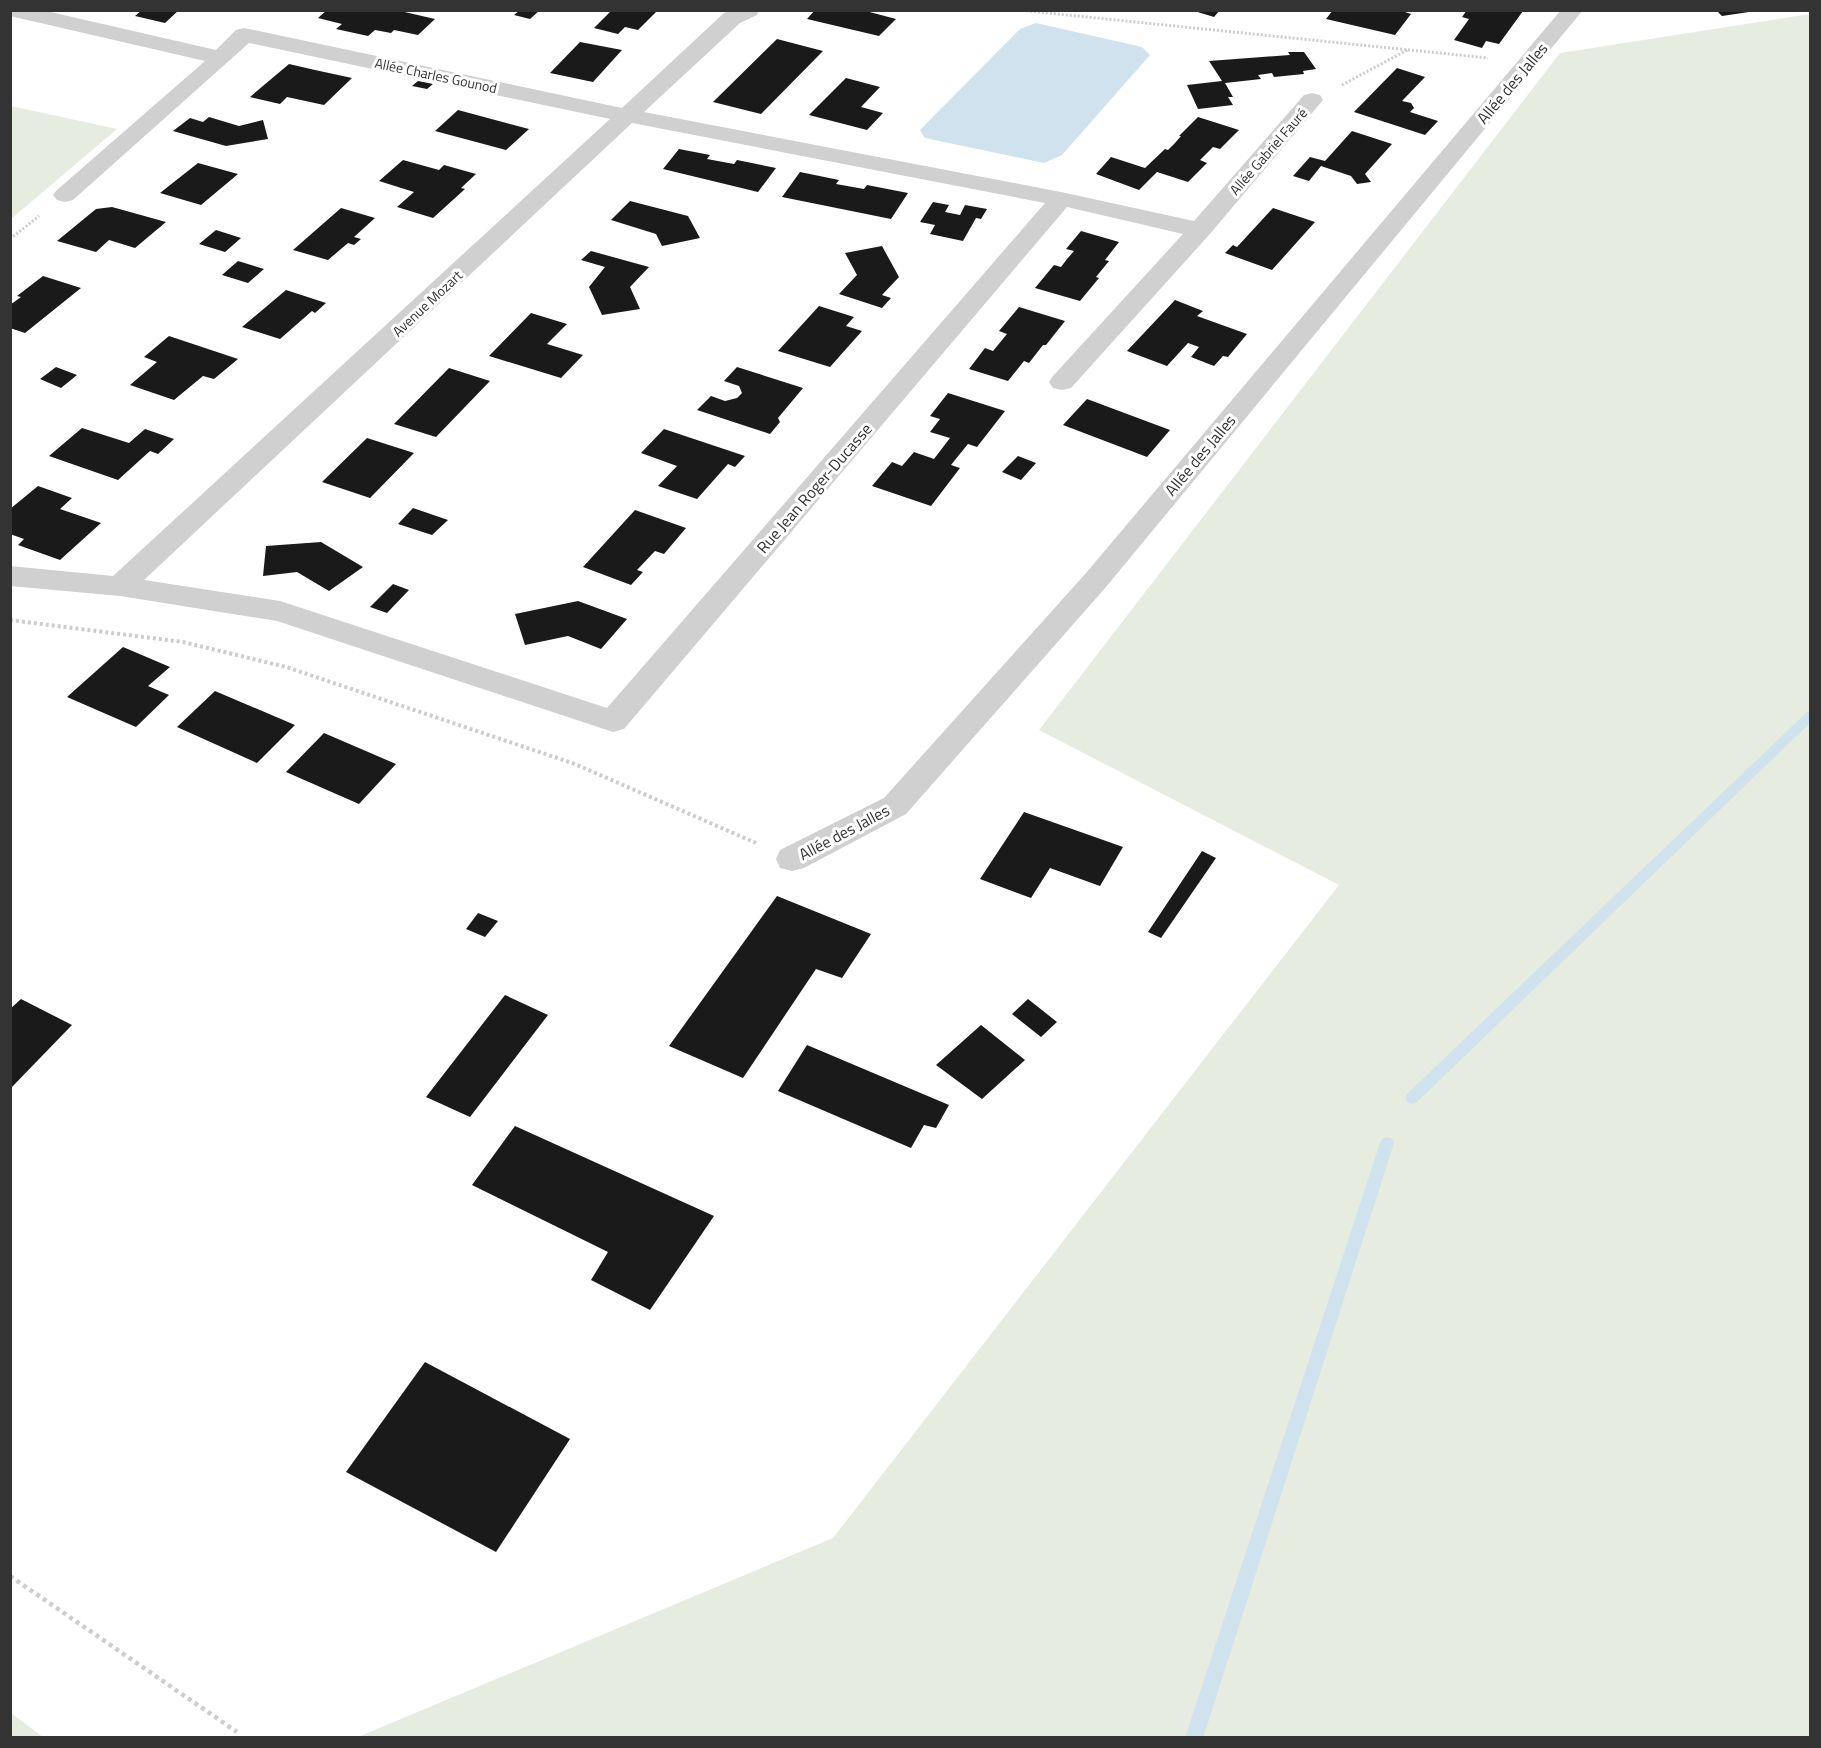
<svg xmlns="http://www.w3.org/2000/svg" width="1821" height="1748" viewBox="0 0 1821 1748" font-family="'Titillium Web',sans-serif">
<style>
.green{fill:#e6ecdf}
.water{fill:#cfe2ee}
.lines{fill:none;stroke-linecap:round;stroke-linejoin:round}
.stream{fill:#cfe2ee;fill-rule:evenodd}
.building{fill:#1a1a1a}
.path-far2{stroke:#cdcdcd;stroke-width:3;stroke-dasharray:2 2;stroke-linecap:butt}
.path-far1{stroke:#cdcdcd;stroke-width:4;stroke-dasharray:3 3;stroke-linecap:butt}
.path{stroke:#cdcdcd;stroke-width:4.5;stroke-dasharray:4 4;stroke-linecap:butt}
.minor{fill:#d0d0d0;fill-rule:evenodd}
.labels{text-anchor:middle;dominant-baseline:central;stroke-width:6;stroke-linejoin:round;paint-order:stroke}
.far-street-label{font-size:14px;fill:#333;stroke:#fff}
.street-label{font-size:16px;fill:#333;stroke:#fff}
</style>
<rect width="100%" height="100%" fill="#fff"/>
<!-- green -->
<path class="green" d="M1810,14V1737H358L833,1538L1339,885L1039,730L1560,53Z
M11,106L117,129L11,219L10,106Z
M11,1713L43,1737H11Z"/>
<!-- water -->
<path class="water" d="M1036,23L1142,47L1150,55L1062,155L1044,163L925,138L920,130L1020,29Z"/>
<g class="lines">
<!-- stream -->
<path class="stream" d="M1810,711V723L1417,1102L1412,1104L1407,1102L1405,1098L1407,1094L1806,713Z
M1387,1137L1392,1139L1394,1143L1203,1738H1185L1380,1143L1382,1139Z"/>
</g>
<!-- building -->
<path class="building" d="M142,10H179L165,23L135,16Z
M327,10H396L435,19L418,35L394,30L391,33L375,30L368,36L336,29L342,24L318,18Z
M520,10H540L530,19L514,15Z
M612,10H658L638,30L625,27L618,34L594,28Z
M815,10H862L896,19L879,36L807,19Z
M1191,10H1220L1214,17Z
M1333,10H1399L1411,14L1395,35L1326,19Z
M1467,10H1519L1523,11L1499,44L1486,41L1482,48L1454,40L1469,19L1462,17Z
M1716,10H1749V12L1722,16Z
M777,39L823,51L761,114L713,102Z
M580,42L622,50L593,82L550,73Z
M1288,52H1304L1316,69L1303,71L1304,74L1274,77L1272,73L1258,75L1261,79L1225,83L1233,97H1228L1233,105L1198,109L1187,85L1222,81L1209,61L1290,55Z
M289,64L315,70L352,78L324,105L287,97L280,104L250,97Z
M1397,68L1425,77L1402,101L1411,103L1414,108L1410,112L1438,121L1425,135L1354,112Z
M846,78L880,87L861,107L883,113L867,130L809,115Z
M418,81L433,84L427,89L412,86Z
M458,110L529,129L506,150L435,131Z
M209,117L239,126L263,120L268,139L226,146L173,131L190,118L203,122Z
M1198,117L1239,130L1220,149L1213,147L1200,160L1207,163L1188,182L1157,172L1139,190L1096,174L1111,157L1145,168L1165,149L1168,150L1175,143L1181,136H1179Z
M1352,131L1392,144L1365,174L1371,182L1357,184L1351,176L1321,166L1309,181L1293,176L1310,157L1325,161Z
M679,149L710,155L707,159L734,164L737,160L776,168L758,192L663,169Z
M403,160L439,170L444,165L476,174L461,188L465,189L433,218L397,207L414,192L379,181Z
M198,163L238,174L201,205L160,193Z
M800,172L839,180L836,184L864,189L867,185L908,193L891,219L782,197Z
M630,201L688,216L700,238L662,246L656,234L611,220Z
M933,202L949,205L945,212L960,215L965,205L987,209L981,219L976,218L963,241L930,234L935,225L920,222Z
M112,207L166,222L135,248L109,240L96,252L57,241L96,209Z
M341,208L375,218L354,237L361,239L354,245L348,243L328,260L293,250Z
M1273,208L1315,222L1272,270L1225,253L1233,245L1237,247Z
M216,230L241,238L225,252L199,244Z
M1081,231L1119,242L1105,260L1109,261L1096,277L1099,278L1080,301L1035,288L1054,265L1061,267L1067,259L1074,251L1066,249Z
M882,246L899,277L882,295L891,298L882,308L839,294L857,275L845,253Z
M591,251L649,267L630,287L640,309L602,315L589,287L605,267L581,260Z
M238,261L264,269L248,283L222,275Z
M43,276L81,288L25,333L10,328V305L21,297L17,296Z
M286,290L326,303L315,313L312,311L280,339L242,327Z
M1175,300L1203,311L1197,316L1247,334L1228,357L1223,356L1214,366L1191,357L1199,347L1188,343L1167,366L1127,351Z
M819,306L854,317L846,326L862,331L830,367L778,351Z
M1019,307L1065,321L1046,345H1043L1029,363L1024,361L1008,381L969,369L985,348L993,351L1007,334L999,331Z
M531,313L567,324L547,344L583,355L561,378L489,356Z
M169,336L238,359L214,379L203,376L174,400L130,385L157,362L144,357Z
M56,367L77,375L61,388L40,379Z
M737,367L803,388L778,418L780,422L770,434L697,410L711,396L725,401L737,398L742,393L739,386L724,381Z
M449,368L490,381L436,437L394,424Z
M948,393L1005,411L977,447L968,444L959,455L951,465L960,468L931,506L872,486L892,462L902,466L914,452L934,459L950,438L930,432L940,419L930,416Z
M1087,399L1170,430L1147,457L1063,425Z
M82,428L129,443L145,429L174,439L158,454L150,451L118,480L49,456Z
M664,429L745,456L735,467L728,464L697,499L658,486L677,466L641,453Z
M367,438L414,453L370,498L322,482Z
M1018,456L1036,463L1021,480L1002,472Z
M38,486L72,498L60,509L101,523L60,560L18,545L24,539L10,534V509Z
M413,508L448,520L432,535L398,524Z
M635,510L686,528L664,554L655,551L637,570L643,572L631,585L583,567Z
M321,542L363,567L329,591L297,572L263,576L266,546Z
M393,584L409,590L387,613L370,607Z
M578,601L627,619L601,649L568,636L525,645L515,614Z
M123,647L170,667L148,686L169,695L136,727L67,697Z
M215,691L295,725L257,763L177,727Z
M324,733L396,764L359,804L286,772Z
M1024,812L1123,847L1100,886L1050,868L1031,898L980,879Z
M1202,851L1216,858L1161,938L1148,932Z
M777,896L871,934L842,978L816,969L743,1078L669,1046Z
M478,913L498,921L485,937L466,929Z
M505,995L548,1015L470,1117L426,1097Z
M21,999L72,1025L10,1089V1009Z
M1028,999L1057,1022L1041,1037L1012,1014Z
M981,1025L1025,1060L982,1099L936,1065Z
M807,1045L949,1105L936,1128L924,1125L911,1148L778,1091Z
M515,1126L714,1216L650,1310L591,1280L608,1252L472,1185Z
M425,1362L570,1439L496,1552L346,1472Z"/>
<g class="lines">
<!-- path-far2 -->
<path class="path-far2" d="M1018,10L1488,58
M1342,85L1409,49
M10,239L39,216"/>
<!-- path-far1 -->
<path class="path-far1" d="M10,620L183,642L286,667L575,764L756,843"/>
<!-- path -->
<path class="path" d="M10,1576L237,1732"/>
<!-- minor -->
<path class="minor" d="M10,10H42L216,50L236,30L244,28L622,108L724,13L731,10H759L757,15L740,23L644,112L1061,192L1194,221L1304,95L1312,93L1320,95L1323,100L1209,235L1071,388L1062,390L1053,388L1049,382L1053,376L1183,234L1067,207L624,729L613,732L277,621L120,596L10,586V566L113,576L610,119L249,43L73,200L65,202L57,200L53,195L57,190L205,61L10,16ZM632,123L1045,203L607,708L280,601L144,580Z
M1561,10H1583L1106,587L906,814L804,868L792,871L780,868L776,859L780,850L884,798L1086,573Z"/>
</g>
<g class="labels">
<!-- far-street labels -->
<g class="far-street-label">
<text transform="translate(436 75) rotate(12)">Allée Charles Gounod</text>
<text transform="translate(1268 151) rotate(-49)">Allée Gabriel Fauré</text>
<text transform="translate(427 303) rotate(-43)">Avenue Mozart</text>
</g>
<!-- street labels -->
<g class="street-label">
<text transform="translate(1512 83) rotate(-50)">Allée des Jalles</text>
<text transform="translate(1200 455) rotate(-50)">Allée des Jalles</text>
<text transform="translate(814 488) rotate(-49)">Rue Jean Roger-Ducasse</text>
<text transform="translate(844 832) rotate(-28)">Allée des Jalles</text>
</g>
</g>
<!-- border -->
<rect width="1821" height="1748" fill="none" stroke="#333333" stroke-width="24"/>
</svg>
